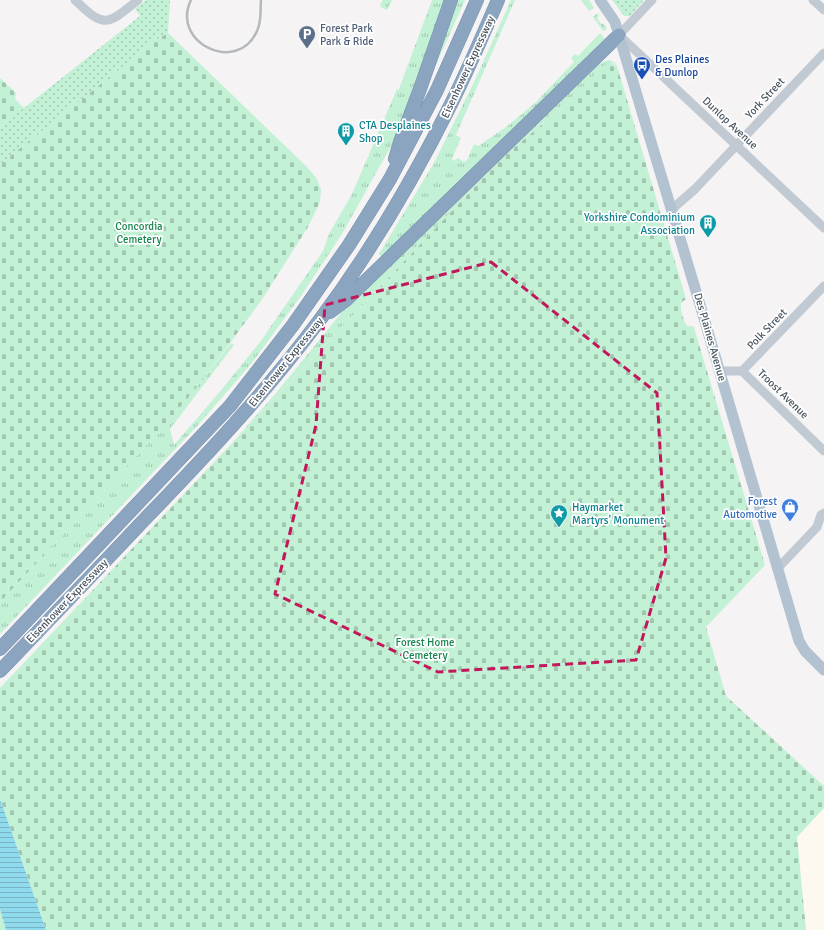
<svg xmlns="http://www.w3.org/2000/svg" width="824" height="930" viewBox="0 0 824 930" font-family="Signika,sans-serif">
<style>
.commercial{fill:#fdf9ef}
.grass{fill:url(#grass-tufts)}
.cemetery{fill:url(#cemetery-stones)}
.park{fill:url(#park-dots)}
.water{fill:url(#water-rules)}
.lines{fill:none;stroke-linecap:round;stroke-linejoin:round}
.highway-casing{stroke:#7690ad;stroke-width:14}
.minor{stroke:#c1cad2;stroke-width:9}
.major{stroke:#b3c2d1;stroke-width:11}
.highway{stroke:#8ba5c1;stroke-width:13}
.rail{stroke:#b5b8bd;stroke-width:2.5}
.marked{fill:none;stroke:#c2185b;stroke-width:3;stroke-dasharray:8 5;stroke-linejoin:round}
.labels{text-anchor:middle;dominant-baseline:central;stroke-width:3.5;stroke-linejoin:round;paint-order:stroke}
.service-label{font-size:11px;fill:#4e5e75;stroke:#fff;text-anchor:start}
.transit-label{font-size:11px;fill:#164399;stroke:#fff;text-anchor:start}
.street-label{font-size:11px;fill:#4a5661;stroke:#fff}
.culture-label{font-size:11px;fill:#0d838f;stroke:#fff;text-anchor:start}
.park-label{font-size:11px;fill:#17864f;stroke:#fff}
.shop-label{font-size:11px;fill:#366cbe;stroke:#fff;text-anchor:end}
</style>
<defs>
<pattern id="grass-tufts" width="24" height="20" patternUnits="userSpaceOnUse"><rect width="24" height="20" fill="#c3f1d5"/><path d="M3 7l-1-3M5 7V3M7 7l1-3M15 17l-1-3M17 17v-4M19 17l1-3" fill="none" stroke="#a0c6b0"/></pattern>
<pattern id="cemetery-stones" width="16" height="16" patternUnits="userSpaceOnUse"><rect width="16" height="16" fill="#c3f1d5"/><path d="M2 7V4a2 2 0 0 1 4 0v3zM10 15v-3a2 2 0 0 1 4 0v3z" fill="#a0c6b0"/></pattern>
<pattern id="park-dots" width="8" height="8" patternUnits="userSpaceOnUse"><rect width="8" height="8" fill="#c3f1d5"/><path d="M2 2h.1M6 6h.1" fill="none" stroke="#a0c6b0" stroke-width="1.8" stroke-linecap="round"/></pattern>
<pattern id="water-rules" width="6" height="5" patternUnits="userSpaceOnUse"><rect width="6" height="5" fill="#90daee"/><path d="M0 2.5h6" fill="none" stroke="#78b4c4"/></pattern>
</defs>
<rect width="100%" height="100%" fill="#f5f3f3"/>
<!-- commercial -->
<path class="commercial" d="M824,808V930H806L797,837Z"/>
<!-- grass -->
<path class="grass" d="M383,0H392L387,10L381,7L380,5Z
M432,0H446L395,139L342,234L301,296L251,364L199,424L0,634V602L168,422L204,378L231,343L234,345L170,429L174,445L218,394L260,342L323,251L329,234L352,194L397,89H399Z
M456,0H465L425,89Z
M511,0H515L456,135L461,138L452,159L454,161L458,158L464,162L467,160L474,144L478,146L505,128L535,103L574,62L571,58L575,54L578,56L600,33L605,39L384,258L379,254L434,163L475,80Z
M581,0H589L594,8L589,11Z
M598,13L599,16L597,18L601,24L603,23L607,29L603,31L593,17Z
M610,60L615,63L617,66L613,63L602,67L566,105L505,155L232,443L277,392L346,307L594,67L605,61Z"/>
<!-- cemetery -->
<path class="cemetery" d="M168,33L307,167L317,179L321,190L320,202L308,227L261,301L204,378L168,422L0,602V164L157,39Z
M609,62L617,66L686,299L681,303C680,310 683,320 687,326L694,327L695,331L765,565L706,627L726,696L824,786V808L797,837L806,930H46L0,799V688L505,155L566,105L602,67Z
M0,78L16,93L15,99L24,108L0,127Z
M0,909L6,930H0Z"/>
<!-- park -->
<path class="park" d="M146,0H170L168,33L157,39L0,164V127L140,16L135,9Z
M612,0H644L630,16H624Z"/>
<!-- water -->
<path class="water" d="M0,799L46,930H6L0,909Z"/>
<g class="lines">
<!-- highway casing -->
<g class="highway-casing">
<path id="highway" d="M395,159L400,142L420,89L451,0
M330,312L346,300L619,35
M0,649L230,406L293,325L349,245L390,179L437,90L477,0
M0,671C48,621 96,571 143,521C205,457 266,392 319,321C370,253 413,180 451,104C468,70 483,35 498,0"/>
</g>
<!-- minor -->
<path class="minor" d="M75,0C105,29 107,25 138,0
M652,0L619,35L824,228
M813,0L824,10
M671,210L695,189L824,53
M720,371H742L824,286
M742,371L824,451
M777,569L817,527L821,515L824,513"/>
<!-- major -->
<path class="major" d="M600,0L615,22L701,308L799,641L805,651L824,670"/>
<!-- highway -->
<use href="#highway" class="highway"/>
<!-- rail -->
<path class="rail" d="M191,0C170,43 238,75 257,31C262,21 260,10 261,0"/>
</g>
<!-- marked area -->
<path class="marked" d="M491,262L657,393L666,558L636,660L438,672L275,594L316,425L325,305Z"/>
<!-- icons -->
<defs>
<g id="parking-pin" transform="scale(0.9)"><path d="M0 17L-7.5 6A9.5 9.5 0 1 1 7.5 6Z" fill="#5c6f8a" stroke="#fff"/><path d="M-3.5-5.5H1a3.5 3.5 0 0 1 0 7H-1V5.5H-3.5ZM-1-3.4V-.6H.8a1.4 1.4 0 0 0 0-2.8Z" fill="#fff"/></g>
<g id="bus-pin" transform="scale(0.9)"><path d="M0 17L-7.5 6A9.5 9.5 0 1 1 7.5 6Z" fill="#1a4fb4" stroke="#fff"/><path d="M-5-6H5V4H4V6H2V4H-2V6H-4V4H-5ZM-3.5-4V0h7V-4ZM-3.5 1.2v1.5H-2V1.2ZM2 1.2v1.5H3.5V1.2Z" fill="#fff"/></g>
<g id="building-pin" transform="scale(0.9)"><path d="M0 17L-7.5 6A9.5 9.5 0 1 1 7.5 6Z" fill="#0f9aa8" stroke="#fff"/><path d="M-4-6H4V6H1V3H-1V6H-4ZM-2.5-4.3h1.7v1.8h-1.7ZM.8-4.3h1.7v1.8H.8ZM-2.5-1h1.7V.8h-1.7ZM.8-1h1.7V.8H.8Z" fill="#fff"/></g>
<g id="shop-pin" transform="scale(0.9)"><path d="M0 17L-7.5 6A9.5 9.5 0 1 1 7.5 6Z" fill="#3f7fe0" stroke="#fff"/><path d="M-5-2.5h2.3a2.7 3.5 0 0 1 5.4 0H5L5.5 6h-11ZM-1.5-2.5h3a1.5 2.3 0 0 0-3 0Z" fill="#fff"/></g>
<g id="sight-pin" transform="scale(0.9)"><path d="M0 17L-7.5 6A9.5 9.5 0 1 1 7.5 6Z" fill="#0f9aa8" stroke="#fff"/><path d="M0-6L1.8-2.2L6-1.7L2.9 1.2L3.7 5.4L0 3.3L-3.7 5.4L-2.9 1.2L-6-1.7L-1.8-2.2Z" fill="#fff"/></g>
</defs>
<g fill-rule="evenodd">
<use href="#parking-pin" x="307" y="34"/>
<use href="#bus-pin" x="642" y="65"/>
<use href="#building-pin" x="346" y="131"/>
<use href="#building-pin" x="708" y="223"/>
<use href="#shop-pin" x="790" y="507"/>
<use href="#sight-pin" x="559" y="513"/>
</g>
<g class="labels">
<!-- service labels -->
<g class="service-label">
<text x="320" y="28">Forest Park<tspan x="320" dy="13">Park &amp; Ride</tspan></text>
</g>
<!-- transit labels -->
<g class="transit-label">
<text x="655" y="59">Des Plaines<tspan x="655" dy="13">&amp; Dunlop</tspan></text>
</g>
<!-- street labels -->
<g class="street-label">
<text transform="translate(468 67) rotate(-65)">Eisenhower Expressway</text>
<text transform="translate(765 98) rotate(-47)">York Street</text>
<text transform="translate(730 123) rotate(43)">Dunlop Avenue</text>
<text transform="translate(767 329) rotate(-46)">Polk Street</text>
<text transform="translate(710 337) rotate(74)">Des Plaines Avenue</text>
<text transform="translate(286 362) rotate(-51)">Eisenhower Expressway</text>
<text transform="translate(783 394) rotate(44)">Troost Avenue</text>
<text transform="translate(67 601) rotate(-46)">Eisenhower Expressway</text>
</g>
<!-- culture labels -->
<g class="culture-label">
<text x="359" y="125">CTA Desplaines<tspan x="359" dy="13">Shop</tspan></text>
<text x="695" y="217" text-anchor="end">Yorkshire Condominium<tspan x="695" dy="13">Association</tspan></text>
<text x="572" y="507">Haymarket<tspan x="572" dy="13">Martyrs' Monument</tspan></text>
</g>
<!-- park labels -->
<g class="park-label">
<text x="139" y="226">Concordia<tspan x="139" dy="13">Cemetery</tspan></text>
<text x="425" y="642">Forest Home<tspan x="425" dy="13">Cemetery</tspan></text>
</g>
<!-- shop labels -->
<g class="shop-label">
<text x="777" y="501">Forest<tspan x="777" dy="13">Automotive</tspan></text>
</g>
</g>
</svg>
